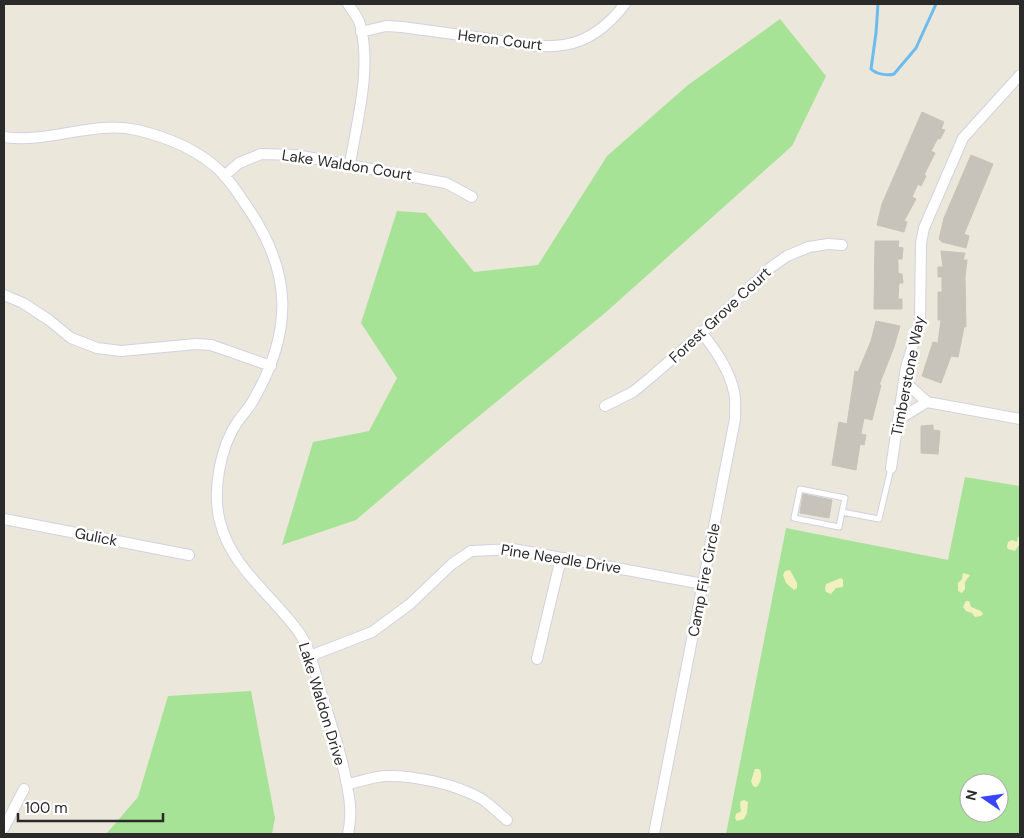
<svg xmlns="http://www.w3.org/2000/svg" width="1024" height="838" viewBox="0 0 1024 838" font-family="'DM Sans',sans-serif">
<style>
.green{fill:#a7e397;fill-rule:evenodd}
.sand{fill:#f2f0be}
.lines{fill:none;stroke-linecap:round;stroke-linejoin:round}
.stream{stroke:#6dbcef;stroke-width:3}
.building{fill:#c7c3bb;stroke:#c7c3b5}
.service-casing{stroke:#d0d2e3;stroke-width:7}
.minor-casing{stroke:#d0d2e3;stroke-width:12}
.service{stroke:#fff;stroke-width:5}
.minor{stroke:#fff;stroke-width:10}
.labels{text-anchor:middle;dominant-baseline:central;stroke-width:5;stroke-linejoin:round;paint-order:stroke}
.street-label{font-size:15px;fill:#2a2a2a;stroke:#fff}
</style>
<rect width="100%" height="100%" fill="#ece7db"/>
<!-- green -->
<path class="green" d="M780,19L826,76L792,146L605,313L451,439L356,520L282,545L313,442L369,431L397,378L361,323L397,211L426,213L474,272L538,265L607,156L688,85Z
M965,477L1020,486V834H726L786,528L948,560ZM969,783H999V813H969Z
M251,691L275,818L272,834H106L138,797L168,696Z"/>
<!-- sand -->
<path class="sand" d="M1020,536V546H1018L1015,551L1008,549L1007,547L1008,542L1012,540L1017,542L1018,537Z
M790,570L797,583V588L794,590L786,583L783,575L785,571Z
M963,573L970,575L965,582V589L962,593L958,591V583L962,579Z
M841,578L843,580V587L836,588L831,594L826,592L825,589L826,584Z
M966,601H969L971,607L981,611L983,614L981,616L975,617L972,613L966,611L963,607Z
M755,769H759C763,773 761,784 756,787L753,786L751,781Z
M744,800L748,802L747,813L744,819L737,821L735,818L736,814L741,811L740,804L741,801Z"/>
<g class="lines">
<!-- stream -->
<path class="stream" d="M878,4L876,33L871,69C876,74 887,76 894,74L916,48L936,4"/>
</g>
<!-- building -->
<path class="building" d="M922,112L944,122L941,129L945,130L940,139L938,138L931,151L935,153L924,175L926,176L921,186L918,184L912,197L916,199L904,221L907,222L904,232L877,225L882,204Z
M971,155L993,164L964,234L969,236L966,248L942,242L939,239L944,218Z
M875,241H899L898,247L903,248L902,259H898V273L902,274L903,283H899L898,299H902V309H874Z
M941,251L965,253L963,260H967L965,277L966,327H964L958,357L951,356L941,383L922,376L933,342L938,343L941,320H938V292H942V277H938V267H943Z
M876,321L900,326L894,347L879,385H881L872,420L864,418L861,434L866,435L864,445L860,444L856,470L832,465L839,422L847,424L855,371L858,372L871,341Z
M933,425V430L940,431L938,454L921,453V426Z
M803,494L832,500L829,518L800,513Z"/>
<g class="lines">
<!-- service casing -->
<g class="service-casing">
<path id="service" d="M842,512L839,527L794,518L800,489L845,498L842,512L879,519L891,468"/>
</g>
<!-- minor casing -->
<g class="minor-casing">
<path id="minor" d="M348,4C352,10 358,17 360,24C372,67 357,121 350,164
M361,32L386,26L402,27C429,31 456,34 483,38C544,48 583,59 625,4
M4,137C49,144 92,120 137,130C166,137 197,149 219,170C230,180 239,195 248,208C292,272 293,330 255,397C251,406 244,413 238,421C220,447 212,491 220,522C232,568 271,594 298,631C310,647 314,670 320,689C330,721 343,758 348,791C351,805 351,820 348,834
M224,176L239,163L261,154L296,155L446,183L472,197
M4,295L23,303L49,320L71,338L97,348L121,351L196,344L211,345L271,366
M904,381L927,402
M605,406L633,392L650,378L702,333L770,268L787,256L809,247L828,244L842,245
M899,419L927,402L1020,419
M891,468L906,367L920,323L921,243L924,228L963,138L1020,75
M4,519L189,555
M310,656L372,632L410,604L452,564L471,551L513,549L703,584
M537,659L561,558
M347,784C359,782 372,777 385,776C413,775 455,784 480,798C489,803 498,813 507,820
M4,828L24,789
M654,834L735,419C735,410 736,400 734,392C729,369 716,351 702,333"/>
</g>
<!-- service -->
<use href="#service" class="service"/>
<!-- minor -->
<use href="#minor" class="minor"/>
</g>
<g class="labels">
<!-- street labels -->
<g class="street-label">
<text transform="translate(500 40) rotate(7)">Heron Court</text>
<text transform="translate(347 165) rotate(9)">Lake Waldon Court</text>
<text transform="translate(720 315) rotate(-43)">Forest Grove Court</text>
<text transform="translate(908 376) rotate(-79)">Timberstone Way</text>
<text transform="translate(96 537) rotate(11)">Gulick</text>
<text transform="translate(561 559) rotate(9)">Pine Needle Drive</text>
<text transform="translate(704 580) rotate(-79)">Camp Fire Circle</text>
<text transform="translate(322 704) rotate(73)">Lake Waldon Drive</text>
</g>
</g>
<!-- border -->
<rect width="1024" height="838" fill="none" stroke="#2a2a2a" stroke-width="10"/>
<!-- north arrow -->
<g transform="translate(984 798) rotate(283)"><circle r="24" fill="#ffffff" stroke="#aaaaaa"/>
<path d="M0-4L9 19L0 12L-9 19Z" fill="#3945fb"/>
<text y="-8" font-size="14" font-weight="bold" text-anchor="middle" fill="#2a2a2a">N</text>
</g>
<!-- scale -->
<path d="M18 813v8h145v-8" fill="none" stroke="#2a2a2a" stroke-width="2.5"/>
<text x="25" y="813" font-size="15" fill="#2a2a2a" stroke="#ffffff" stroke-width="4" paint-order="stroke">100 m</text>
</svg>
